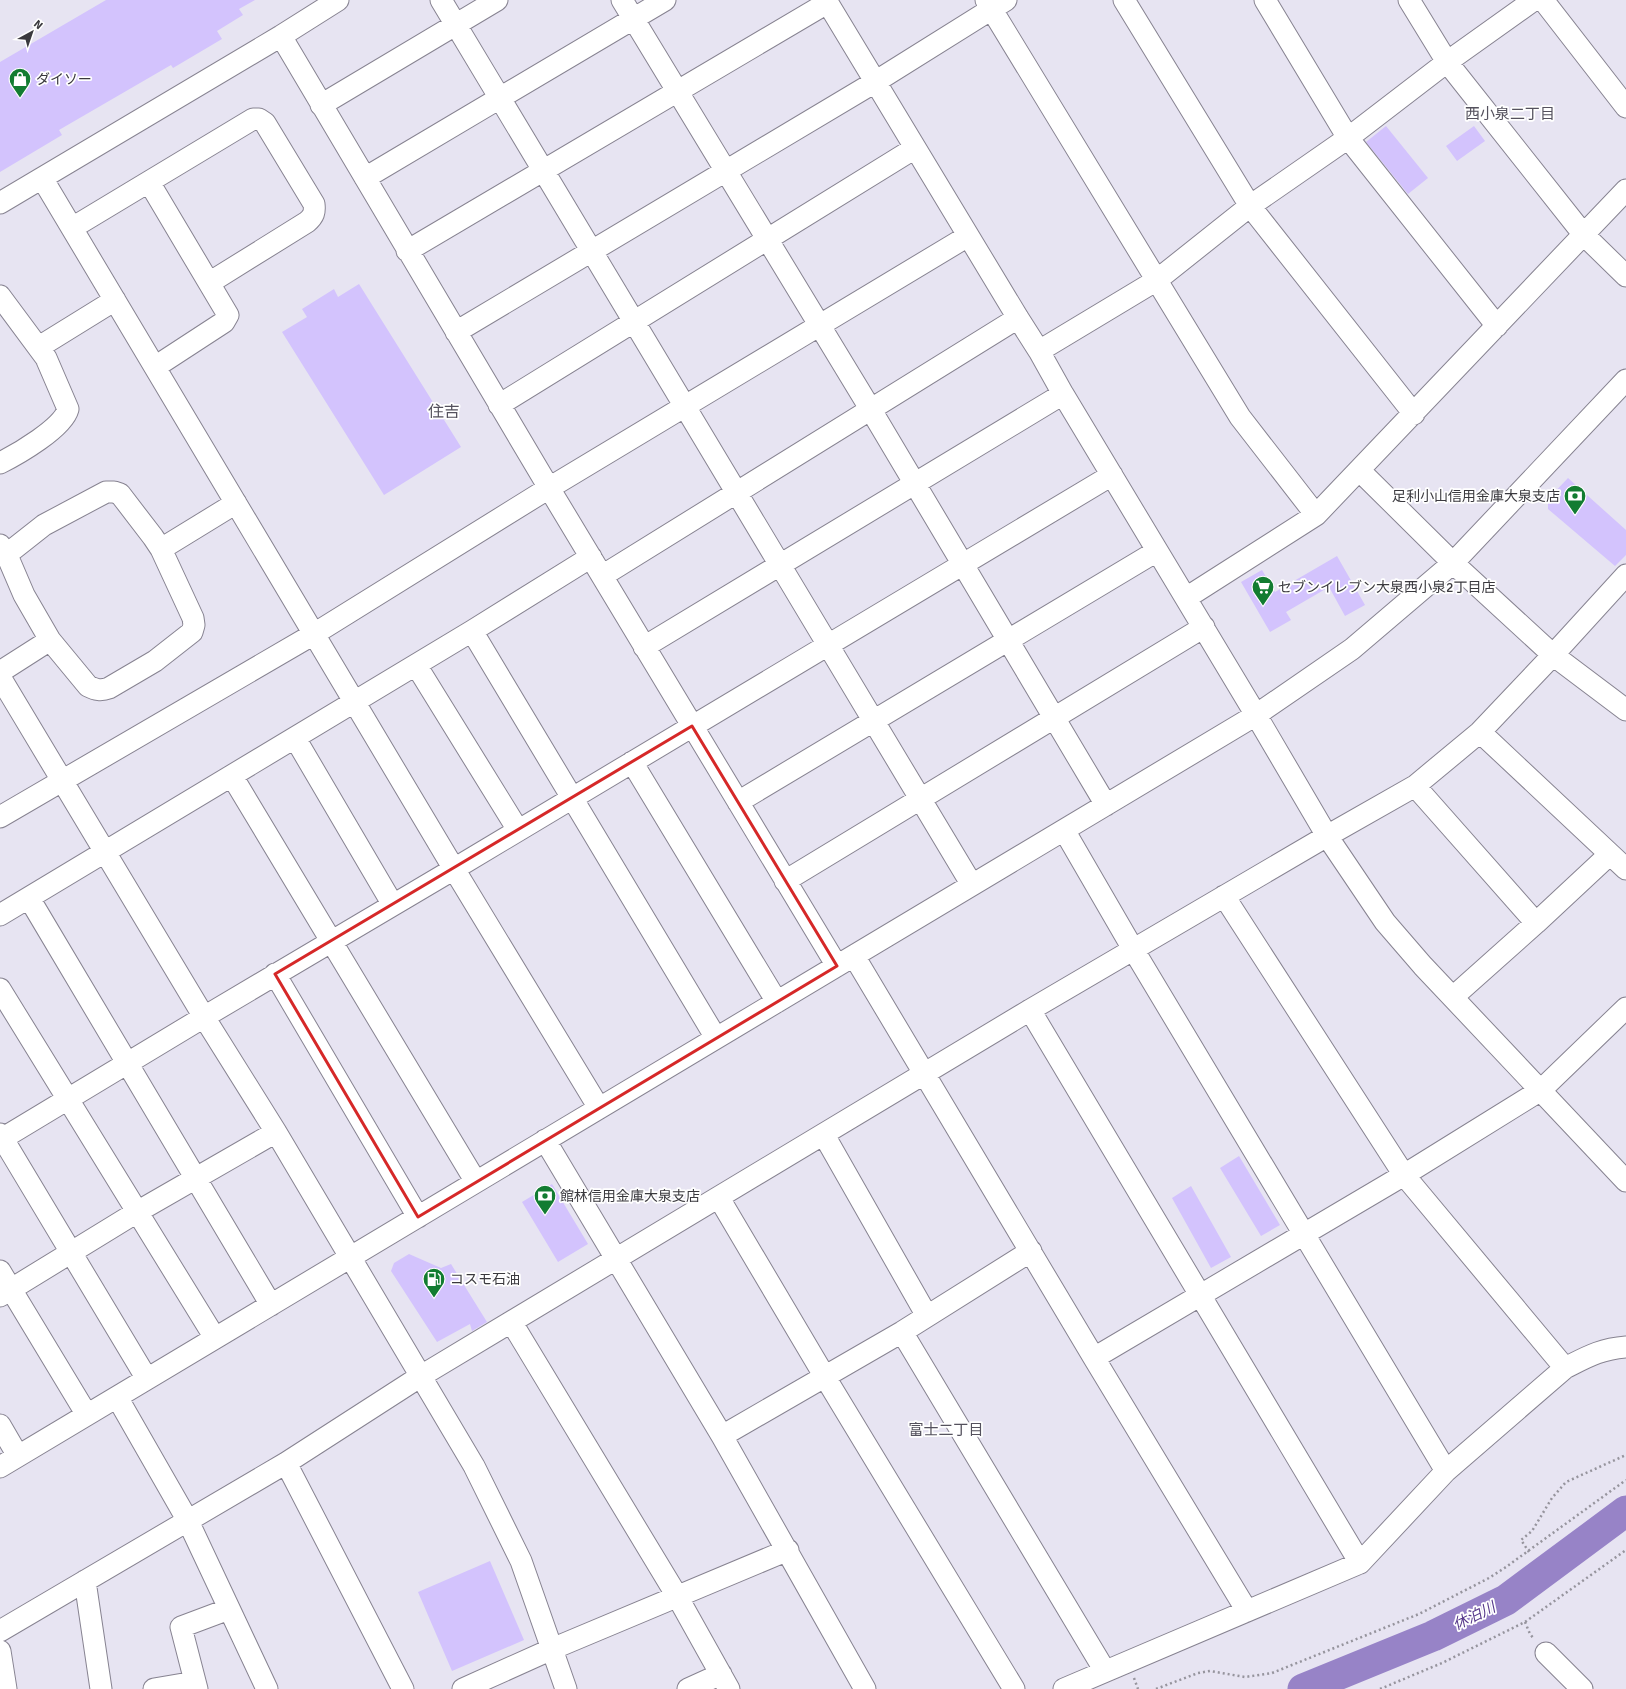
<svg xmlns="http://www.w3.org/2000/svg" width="1626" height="1689" viewBox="0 0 1626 1689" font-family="Signika,'Noto Sans JP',sans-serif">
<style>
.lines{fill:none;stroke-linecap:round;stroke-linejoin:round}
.river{stroke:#9783c7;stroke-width:31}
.building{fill:#d3c3fd}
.minor-casing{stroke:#878391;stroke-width:23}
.path{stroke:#96949d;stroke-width:2.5;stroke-dasharray:2 3;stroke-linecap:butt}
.minor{stroke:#fff;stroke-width:21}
.marked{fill:none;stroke:#d62828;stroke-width:3;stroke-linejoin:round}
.labels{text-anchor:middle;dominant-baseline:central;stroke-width:3.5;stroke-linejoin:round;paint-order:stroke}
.poi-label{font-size:14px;fill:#3a393e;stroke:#fff;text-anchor:start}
.neighbourhood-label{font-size:15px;fill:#54515d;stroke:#fff}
.water-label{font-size:15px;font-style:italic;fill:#57398b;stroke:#fff}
.quarter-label{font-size:16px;fill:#54515d;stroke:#fff}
</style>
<rect width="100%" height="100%" fill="#e7e4f2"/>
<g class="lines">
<!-- river -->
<path class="river" d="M1303,1689L1433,1636L1506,1600L1626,1511"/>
</g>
<!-- building -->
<path class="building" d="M106,0H255L239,9L243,15L217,31L222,39L173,68L171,65L59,130L62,135L0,172V62Z
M1386,126L1428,178L1408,194L1366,142Z
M1474,126L1485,141L1457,161L1446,146Z
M359,284L461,447L384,495L282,332L307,317L302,309L334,289L338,297Z
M1568,478L1626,530V555L1615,566L1548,509V499Z
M1337,556L1365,605L1345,616L1329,587L1286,612L1291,620L1270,632L1241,582L1262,570L1275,592Z
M1239,1156L1280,1225L1261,1236L1220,1168Z
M552,1184L588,1244L558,1262L522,1202Z
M1191,1186L1231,1257L1211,1268L1172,1198Z
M409,1254L441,1268L451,1264L487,1322L472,1331L470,1324L437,1342L391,1271L394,1263Z
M490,1561L524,1640L452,1671L418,1592Z"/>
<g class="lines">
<!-- minor casing -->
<g class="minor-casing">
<path id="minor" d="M441,0L972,885
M622,0L871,410L1106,805
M826,0L1018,318L1039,351L1063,394L1256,715L1327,836L1385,922L1423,966L1626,1181
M986,0L1240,417L1316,515
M1124,0L1250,206L1414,414
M1265,0L1348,138L1497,326
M1409,0L1447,62L1584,235L1626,276
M1543,0L1626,107
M281,36L549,488L837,966
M321,105L497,0
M42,178L454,869L599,1108
M365,178L665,0
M149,182L228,315L224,322L155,367
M0,203L281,36L338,0
M72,228L253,119H259L265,123L314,204C315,212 314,216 307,222L209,283
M407,251L827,3
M0,296L46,358L68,409C63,428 18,454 0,463
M456,332L875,82L1006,0
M39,347L115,300
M1039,351L1157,280L1250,206L1348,138L1447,62L1534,0
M499,405L915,148
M1360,471L1453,563L1553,655L1626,710
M0,545L9,560L24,595L50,640L88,686C96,690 101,691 109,688L155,661L192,632L194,625L193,618L161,549L153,537L120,494L114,492H106L44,525L6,555
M161,549L236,503
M602,576L1018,318
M1186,598L1316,515L1626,190
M472,631L716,1038
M644,647L1063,394
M416,665L518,830
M0,672L50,640
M0,677L204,1017L276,1132L474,1466L521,1561L566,1689
M1480,732L1626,869
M295,738L393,905
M632,762L777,1002
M232,776L476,1182
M1415,786L1536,923L1610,854
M738,802L1157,551
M0,817L314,634L549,488L968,236
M1064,830L1133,949L1446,1471
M785,881L1204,627
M29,898L271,1305
M0,915L472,631L591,557
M854,956L1094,1358L1247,1611
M275,974L418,1217
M0,989L215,1338
M1453,997L1536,923
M1030,1010L1360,1563
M0,1134L147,1379
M824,1135L927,1316
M0,1140L204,1017L454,869L1112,475
M545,1140L722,1436L865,1689
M719,1198L825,1377L1014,1689
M0,1271L87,1415
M0,1296L137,1212L276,1132
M512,1323L677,1596L729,1689
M902,1332L1105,1671
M1094,1358L1404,1175L1541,1090L1626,1008
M1565,1368C1587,1357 1600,1349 1626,1347
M117,1397L188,1521L267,1689
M0,1425L18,1456
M722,1436L902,1332L1031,1251
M286,1463L403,1689
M0,1467L1256,715L1352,649L1453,563L1626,380
M85,1581L101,1689
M0,1631L286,1463L421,1376L1030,1010L1327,836L1415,786L1480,732L1553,655L1626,575
M0,1651L6,1689
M1546,1653L1582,1689
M154,1689L195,1682
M197,1689L181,1627L229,1609
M463,1689L552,1649L788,1550
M688,1689L721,1674
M1064,1689L1360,1563L1446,1471L1565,1368L1404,1175L1224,896"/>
</g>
<!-- path -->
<path class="path" d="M1529,1552L1521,1540L1532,1531L1552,1498L1566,1482L1626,1455
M1525,1622L1530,1634L1534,1639
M1134,1678L1138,1689
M1156,1689L1198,1673L1210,1671L1245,1677L1272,1673L1419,1614L1489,1578L1506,1567L1626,1480
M1380,1689L1442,1663L1525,1622L1626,1550"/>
<!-- minor -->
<use href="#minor" class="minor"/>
</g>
<!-- marked area -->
<path class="marked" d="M692,726L837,966L418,1217L275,974Z"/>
<!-- icons -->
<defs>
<g id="shop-pin" transform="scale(1.15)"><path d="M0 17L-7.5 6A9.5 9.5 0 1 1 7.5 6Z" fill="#127c31" stroke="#fff"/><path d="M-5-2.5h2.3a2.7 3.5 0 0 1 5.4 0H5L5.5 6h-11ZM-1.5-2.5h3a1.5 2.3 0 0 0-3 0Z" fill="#fff"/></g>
<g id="bank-pin" transform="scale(1.15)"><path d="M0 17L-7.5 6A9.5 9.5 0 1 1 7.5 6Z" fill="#127c31" stroke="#fff"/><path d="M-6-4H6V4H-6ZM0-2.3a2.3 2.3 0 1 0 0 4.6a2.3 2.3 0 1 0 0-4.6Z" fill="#fff"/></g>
<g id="supermarket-pin" transform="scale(1.15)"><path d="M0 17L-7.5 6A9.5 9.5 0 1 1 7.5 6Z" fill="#127c31" stroke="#fff"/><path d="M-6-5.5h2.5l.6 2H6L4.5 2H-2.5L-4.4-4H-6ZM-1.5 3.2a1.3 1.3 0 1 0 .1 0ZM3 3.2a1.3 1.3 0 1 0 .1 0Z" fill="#fff"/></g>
<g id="fuel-pin" transform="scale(1.15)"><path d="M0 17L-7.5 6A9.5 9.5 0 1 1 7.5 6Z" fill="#127c31" stroke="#fff"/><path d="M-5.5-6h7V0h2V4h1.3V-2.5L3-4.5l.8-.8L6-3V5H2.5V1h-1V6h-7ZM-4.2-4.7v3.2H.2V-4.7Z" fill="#fff"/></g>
</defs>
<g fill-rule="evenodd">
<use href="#shop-pin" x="20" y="79"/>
<use href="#bank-pin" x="1575" y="496"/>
<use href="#supermarket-pin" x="1263" y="587"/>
<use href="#bank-pin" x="545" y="1196"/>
<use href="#fuel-pin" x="434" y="1279"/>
</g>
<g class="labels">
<!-- poi labels -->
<g class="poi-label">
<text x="36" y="79">ダイソー</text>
<text x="1560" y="496" text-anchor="end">足利小山信用金庫大泉支店</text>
<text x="1278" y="587">セブンイレブン大泉西小泉2丁目店</text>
<text x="560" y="1196">館林信用金庫大泉支店</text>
<text x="450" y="1279">コスモ石油</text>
</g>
<!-- neighbourhood labels -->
<g class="neighbourhood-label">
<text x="1510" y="114">西小泉二丁目</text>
<text x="946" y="1430">富士二丁目</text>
</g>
<!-- water labels -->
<g class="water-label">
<text transform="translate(1474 1616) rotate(-26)">休泊川</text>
</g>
<!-- quarter labels -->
<g class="quarter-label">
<text x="444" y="412">住吉</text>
</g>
</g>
<!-- north arrow -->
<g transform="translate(32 32) rotate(40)" stroke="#ffffff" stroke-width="3" paint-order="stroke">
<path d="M0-3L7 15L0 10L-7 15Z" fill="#3a393e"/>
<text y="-6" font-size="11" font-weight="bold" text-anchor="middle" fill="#3a393e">N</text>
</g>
</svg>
